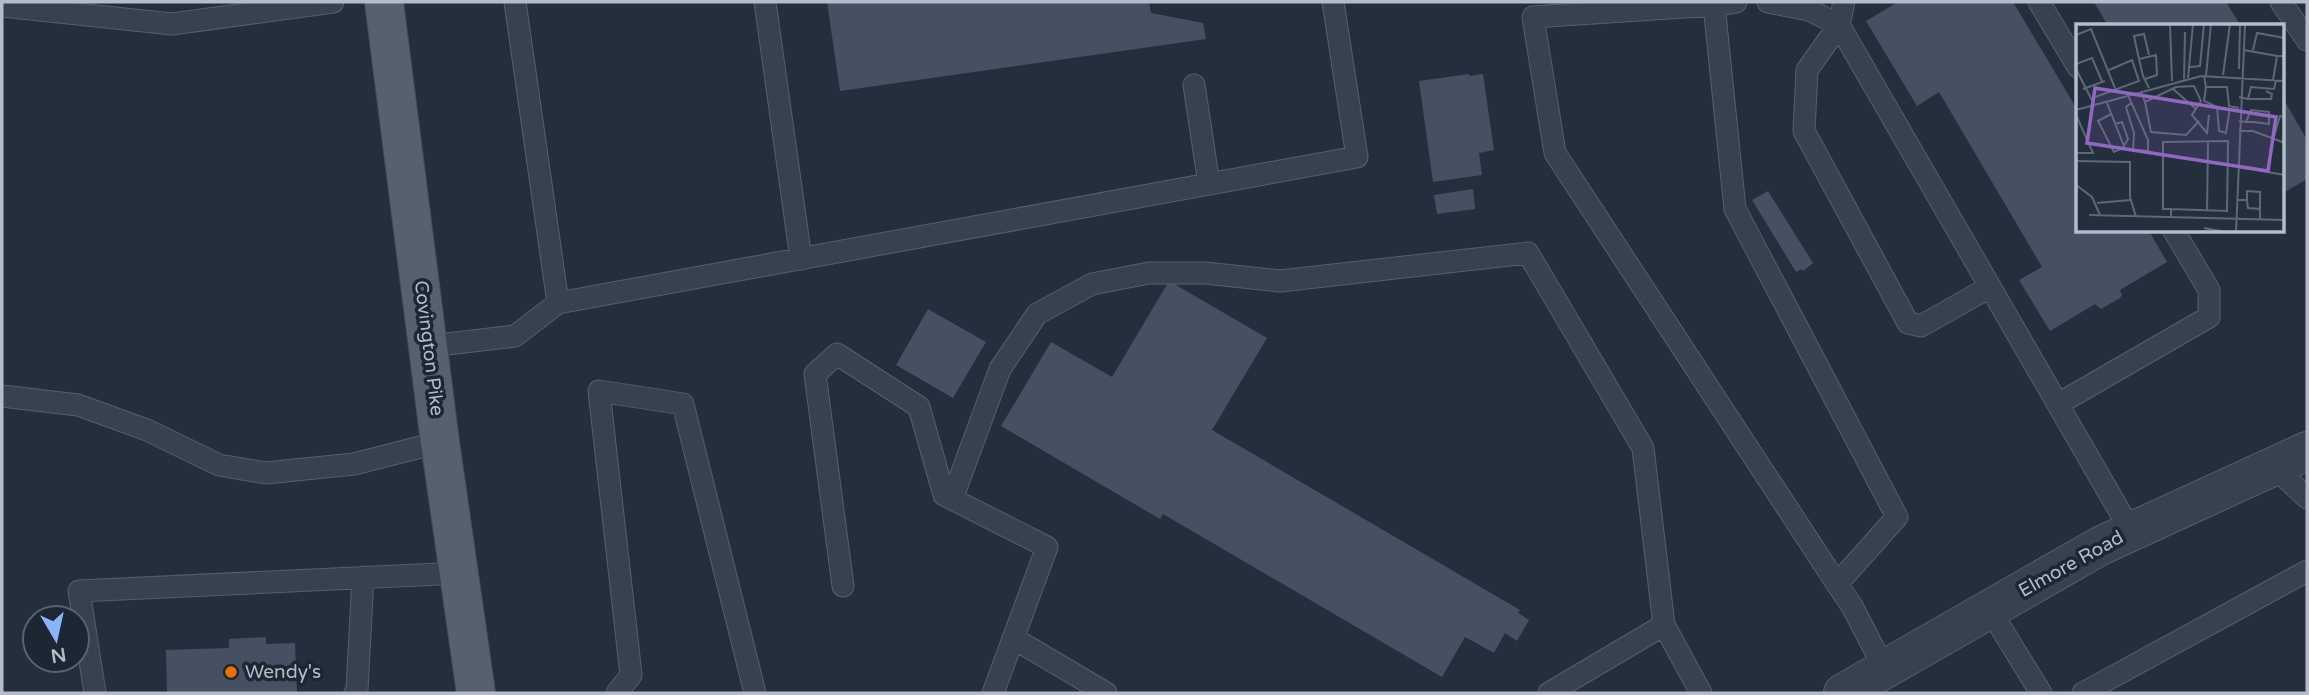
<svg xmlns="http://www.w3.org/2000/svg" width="2309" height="695" viewBox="0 0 2309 695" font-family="'Varela Round',sans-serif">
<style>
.building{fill:#455162}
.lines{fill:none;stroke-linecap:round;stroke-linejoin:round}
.lane-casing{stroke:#565f6c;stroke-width:23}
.street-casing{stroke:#565f6c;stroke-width:40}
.primary-casing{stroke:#414a57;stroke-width:40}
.lane{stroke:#38414e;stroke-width:21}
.street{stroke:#38414e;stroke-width:38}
.primary{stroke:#56606e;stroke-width:38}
.food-dot{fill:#e8710a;stroke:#1d2633;stroke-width:2.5}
.labels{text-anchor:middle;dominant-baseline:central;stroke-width:7;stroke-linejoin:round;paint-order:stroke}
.street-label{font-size:19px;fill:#b4bcc9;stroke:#1d2633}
.poi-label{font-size:19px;fill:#b4bcc9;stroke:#1d2633;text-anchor:start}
.inset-road{fill:none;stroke:#5e6776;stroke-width:2}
.view{fill:#9266c3;fill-opacity:0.15;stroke:#9266c3;stroke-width:3.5}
.inset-edge{fill:none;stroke:#b4bcc9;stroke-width:3.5}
</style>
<rect width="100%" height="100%" fill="#242f3e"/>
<!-- building -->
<path class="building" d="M827,2H1149L1151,13L1203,23L1206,39L840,91Z
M1898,2H2013L2078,111V231H2149L2167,262L2120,290L2122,295L2120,298L2101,309L2095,304L2050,331L2019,280L2042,267L1939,92L1917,106L1866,21Z
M2094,2H2226L2241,26H2108Z
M1469,74V76L1483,74L1494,150L1479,153L1482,175L1433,182L1419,81Z
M2283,98L2307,140V179L2283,193Z
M1473,189L1475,209L1437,214L1434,195Z
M1768,191L1813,263L1803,271L1802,269L1796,272L1752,200Z
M1169,281L1267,338L1212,430L1520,610L1518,613L1529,620L1517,641L1505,633L1494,653L1465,637L1442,677L1163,514L1160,519L1001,426L1051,342L1112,377Z
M928,309L986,342L953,398L896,365Z
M266,637V644L295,643L297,693H167L166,650L229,648V639Z"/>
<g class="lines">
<!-- lane casing -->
<g class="lane-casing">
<path id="lane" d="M515,2L558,303L1357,157L1333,2
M765,2L801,259
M1768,2L1809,10L1839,25L2131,531
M1844,2L1839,25L1807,70L1804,131L1908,323L1921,326L1990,287
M2039,2L2078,67
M2281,2L2307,40
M1714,5L1736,2
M2,6L172,24L333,2
M1194,85L1209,184
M430,346L515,336L558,303
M2,396L78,405L147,430L219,465L266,473L354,464L440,442
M2058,404L2209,317V290L2174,231
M2273,466L2307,498
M952,499L1000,369L1037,314L1092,284L1149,273H1205L1280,281L1528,253L1643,448L1664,625
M1837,584L1897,517L1735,209L1714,5L1533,17L1555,153L1837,584L1852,606L1885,670
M843,586L815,374L837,354L919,407L944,495L1047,547L993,693
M1990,610L2041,693
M1013,638L1106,693
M95,693L79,591L460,573
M355,693L357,690L363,577
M617,693L631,675L599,391L683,404L755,693
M1549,693L1664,625L1701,693
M2083,693L2307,571"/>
</g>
<!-- street casing -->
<g class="street-casing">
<path id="street" d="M1843,693L2100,546L2307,451"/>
</g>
<!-- primary casing -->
<g class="primary-casing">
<path id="primary" d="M384,2L440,442L476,693"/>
</g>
<!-- lane -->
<use href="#lane" class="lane"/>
<!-- street -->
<use href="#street" class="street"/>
<!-- primary -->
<use href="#primary" class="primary"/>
</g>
<!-- markers -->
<circle class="food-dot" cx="231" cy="672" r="7"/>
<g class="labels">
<!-- street labels -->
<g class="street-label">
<text transform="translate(429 348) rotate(83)">Covington Pike</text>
<text transform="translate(2071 564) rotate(-29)">Elmore Road</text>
</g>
<!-- poi labels -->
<g class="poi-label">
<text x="245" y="672">Wendy's</text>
</g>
</g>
<!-- overview -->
<g transform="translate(2076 24)">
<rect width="208" height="208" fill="#242f3e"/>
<path class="inset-road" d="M94,0L96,57M0,11L15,5L41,69M168,26L201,32H208L209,28M177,26L181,9L209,14M63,35L58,12L68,10L73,31M0,40L16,34L26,57M114,43L124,42L128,0M0,45L19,82M163,45L164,0M147,51L154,0M128,52L130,63H151L153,82L163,84M130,52L135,0M112,54L117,0M69,55L81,51L80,31L63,35L67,52L73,64M108,55L109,8M197,56L201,32M130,63L128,77L141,83L143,107L150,109L154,84M7,65L29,57M97,65L120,85M65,67L69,78L100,63L118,62L125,77L116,91L131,109L133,91M52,71L72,116V127L57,126L58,109L50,83L55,79M163,73L172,75L175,63L198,65L200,56M14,75L63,57L56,36L33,46M172,75H195L196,70L190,67M69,78L75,108L110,111L123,97M31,79L48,122M0,86L125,52L209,57M35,90L22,97L38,128L47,124L52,115L46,98L39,100M0,91L17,129H0M163,97L170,98H177L193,100V88L175,86L170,98M163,107H177L209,119M197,116L204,92L209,93M0,137L54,138V173L60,193M162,143L209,151M0,161L16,173L24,191M161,176H171L172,184L184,185V196M171,176V167L184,168V185M21,179L54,176M131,188L132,117M13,191L209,196M95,194V185L151,187L152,117L87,118V185H95M128,204L150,208M160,208L169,0"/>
<path class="view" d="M19,64L200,93L192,147L11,119Z"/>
<rect width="208" height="208" class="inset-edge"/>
</g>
<!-- border -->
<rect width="2309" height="695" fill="none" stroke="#b4bcc9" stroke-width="7"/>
<!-- north arrow -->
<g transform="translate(56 639) rotate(171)"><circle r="33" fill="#1d2633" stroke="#59626f" stroke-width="2"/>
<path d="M0-5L12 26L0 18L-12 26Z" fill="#8ab4f8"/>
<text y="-10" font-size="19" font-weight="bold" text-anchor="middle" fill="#b4bcc9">N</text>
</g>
</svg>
